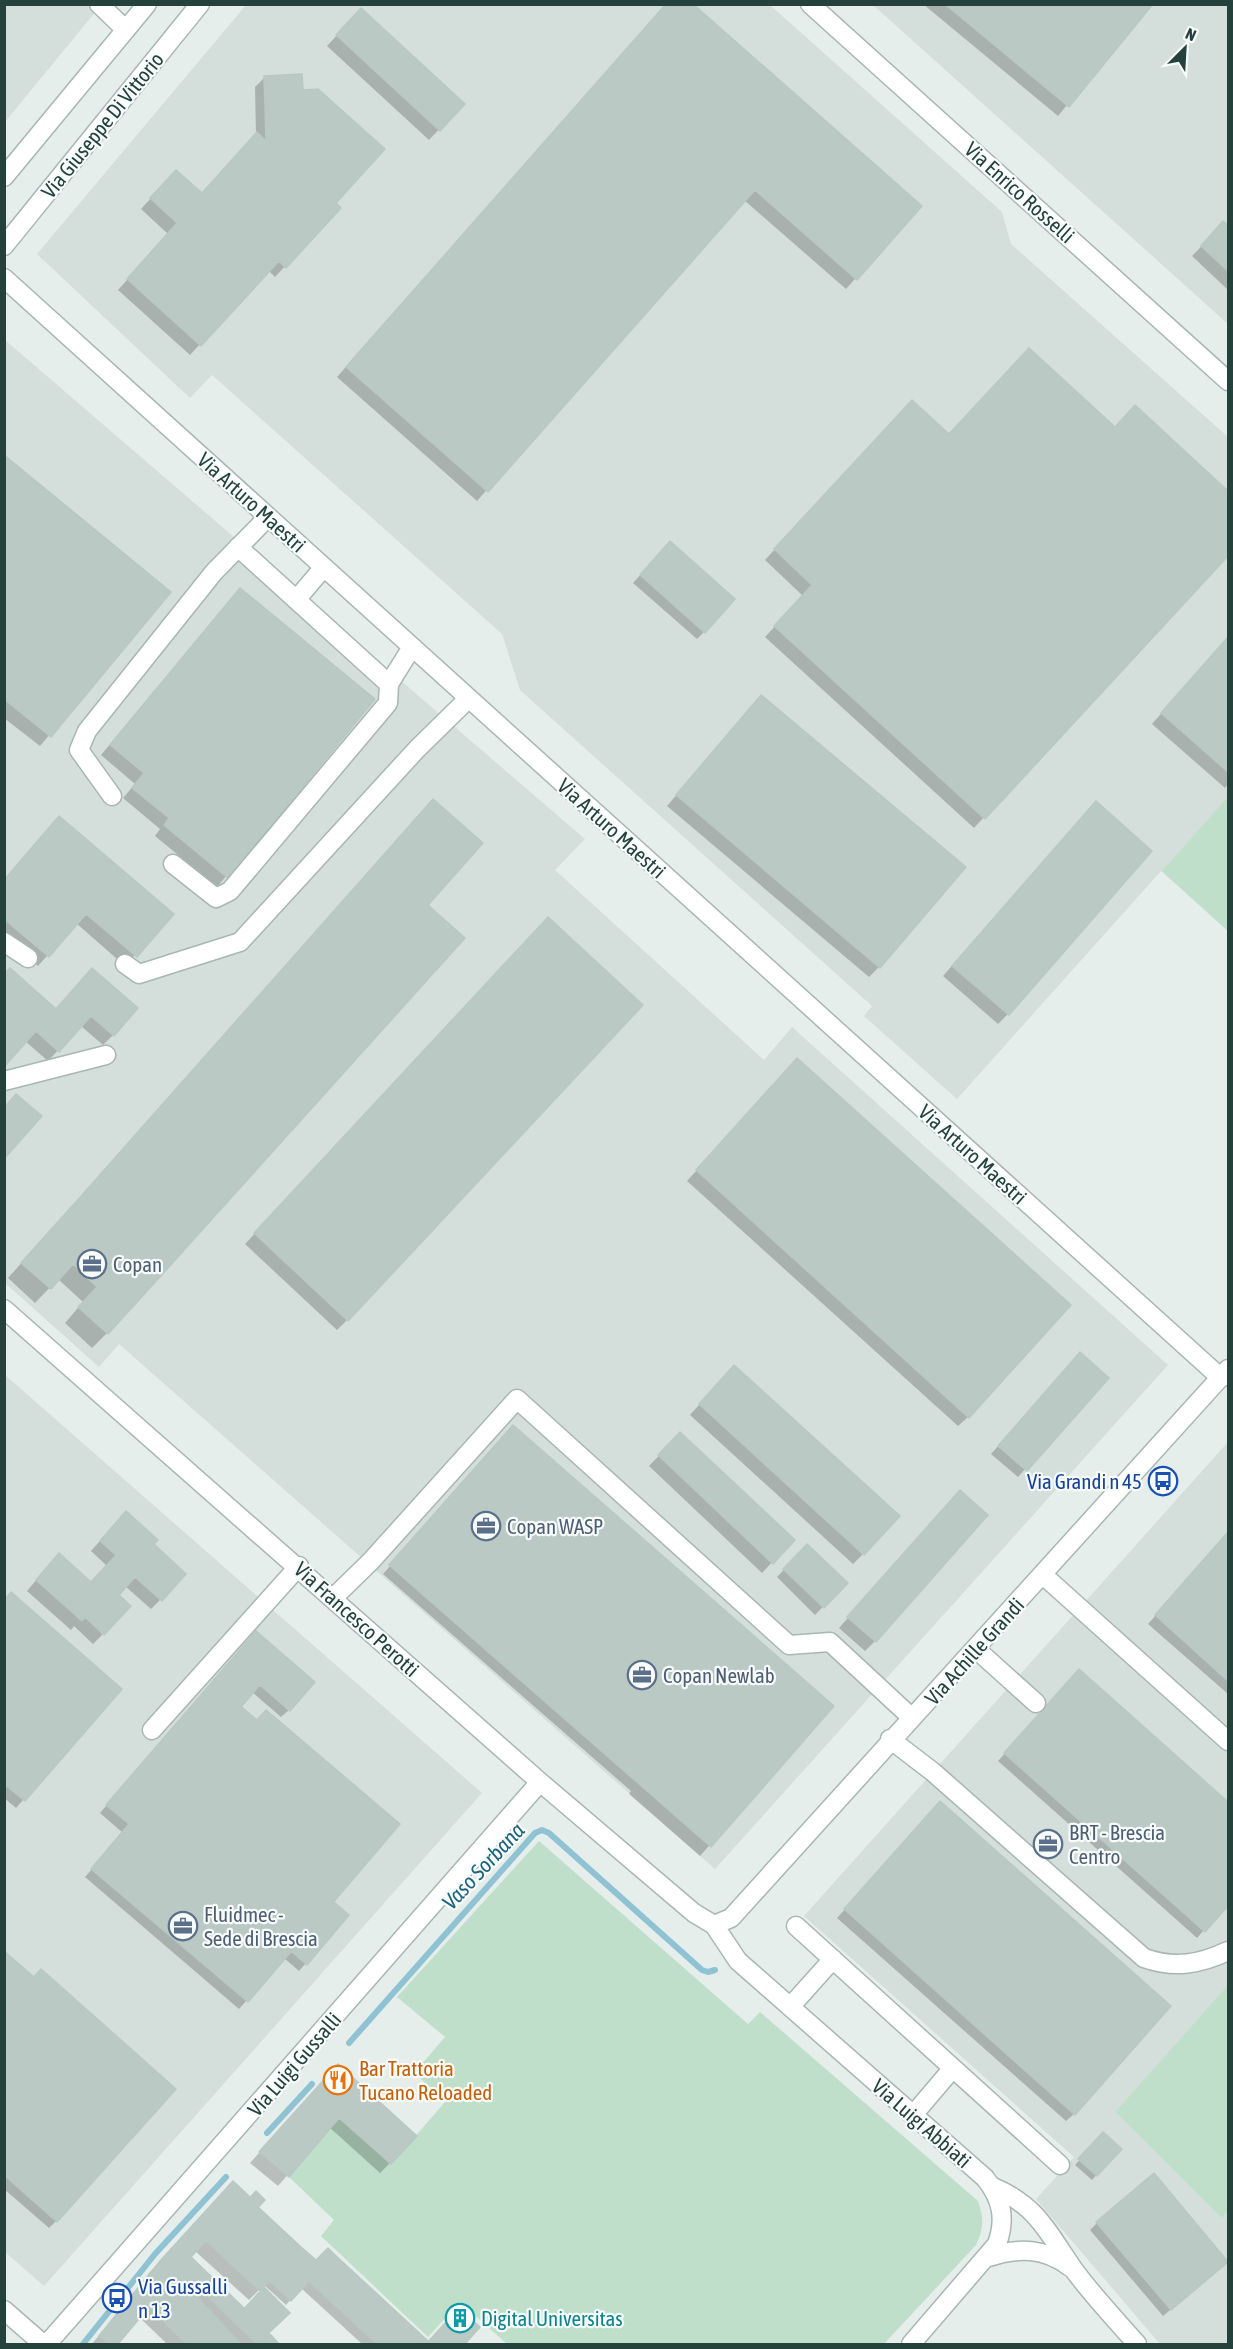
<svg xmlns="http://www.w3.org/2000/svg" width="1233" height="2349" viewBox="0 0 1233 2349" font-family="'Asap Condensed',sans-serif">
<style>
.built{fill:#d4dedb}
.green{fill:#bfdfcb}
.shadow{fill:#0003}
.lines{fill:none;stroke-linecap:round;stroke-linejoin:round}
.stream{stroke:#8fc2d2;stroke-width:6}
.building{fill:#bbc9c5;stroke:#b8c8c3;stroke-width:1.5}
.minor-casing{stroke:#a8b7b3;stroke-width:21}
.minor{stroke:#fff;stroke-width:18}
.labels{text-anchor:middle;dominant-baseline:central;stroke-width:4.5;stroke-linejoin:round;paint-order:stroke}
.street-label{font-size:21px;fill:#25413c;stroke:#f7fbf9}
.service-label{font-size:21px;fill:#4e5e75;stroke:#f7fbf9;text-anchor:start}
.transit-label{font-size:21px;fill:#164399;stroke:#f7fbf9;text-anchor:end}
.food-label{font-size:21px;fill:#c56008;stroke:#f7fbf9;text-anchor:start}
.culture-label{font-size:21px;fill:#0d838f;stroke:#f7fbf9;text-anchor:start}
.water-label{font-size:22px;font-style:italic;fill:#1e647d;stroke:#f7fbf9}
</style>
<rect width="100%" height="100%" fill="#e6eeeb"/>
<!-- built -->
<path class="built" d="M5,5H101L5,122Z
M246,5H770L1002,212L1011,244L1228,437V931L1161,871L957,1099L864,1016L872,1006L520,690L502,634L212,375L190,398L37,254Z
M873,5H1228V324Z
M5,340L585,839L555,870L764,1060L792,1027L1168,1365L715,1869L119,1344L99,1367L5,1283Z
M5,1375L482,1793L44,2286L5,2252Z
M1228,1442V1985L1115,2112L1221,2217L1228,2210V2344H1160L1036,2199L1074,2157L804,1916Z"/>
<!-- green -->
<path class="green" d="M1228,797V931L1162,871Z
M539,1841L748,2024L760,2012L978,2201C984,2218 984,2228 976,2245L884,2344H507L460,2302L428,2337L321,2236L334,2220L289,2177L339,2118L391,2164L446,2101L414,2073L445,2037L397,1997Z
M1228,1985V2210L1222,2218L1115,2112Z"/>
<!-- shadow -->
<path class="shadow" d="M667,4L920,206L846,289L744,200L477,501L337,377Z
M923,4H1151L1058,116Z
M351,20L463,104L429,140L327,46Z
M265,77L302,92L334,203L339,208L275,277L268,270L190,355L118,290L168,234L141,209L166,182L201,195L256,135L255,87Z
M1224,223L1228,227V290L1192,256Z
M1135,407L1228,493V554L974,828L765,637L803,596L765,560L902,412L949,435L1114,429Z
M4,457L169,592L40,746L4,718Z
M663,550L704,632L697,639L633,583Z
M230,600L373,700L217,887L155,836L160,829L123,798L135,784L101,755Z
M1228,637V784L1225,788L1152,724Z
M761,697L879,967L869,977L667,806Z
M1086,813L1008,1014L998,1024L943,976Z
M4,880L171,914L125,966L76,923L38,966L4,938Z
M426,905L107,1333L92,1348L65,1323L83,1302L58,1279L35,1303L8,1278L68,1211Z
M538,929L347,1320L337,1330L245,1244Z
M4,975L56,1010L82,980L113,1035L103,1045L81,1026L48,1061L25,1041Z
M788,1070L968,1417L958,1426L687,1181Z
M1073,1361L1107,1378L1018,1477L991,1454Z
M724,1377L863,1554L853,1564L690,1415Z
M506,1434L832,1706L700,1856L629,1794L631,1791L383,1574Z
M680,1434L793,1540L762,1573L649,1466Z
M950,1502L875,1641L865,1651L839,1628Z
M116,1523L152,1544L161,1599L151,1609L125,1586L117,1595L103,1634L93,1644L74,1626L71,1630L27,1591L49,1565L91,1584L107,1566L91,1551Z
M1228,1534V1694L1148,1624Z
M807,1546L846,1583L815,1615L777,1577Z
M4,1601L120,1689L16,1808L4,1798Z
M248,1640L289,1710L281,1717L252,1692L239,1707L257,1722L332,1902L347,1916L299,1971L284,1958L239,2009L85,1877L123,1833L100,1813Z
M1080,1671L1228,1804V1903L1197,1938L998,1761Z
M933,1811L1074,2114L1066,2121L837,1918Z
M4,1953L56,2221L49,2228L4,2189Z
M328,2076L390,2163L380,2173L329,2127L278,2186L250,2163Z
M1103,2134L1120,2149L1092,2180L1075,2165Z
M233,2183L316,2262L328,2259L428,2343L478,2327L463,2344H362L301,2288L286,2305L264,2285L249,2300L195,2251L189,2257L278,2344H167L139,2317L116,2344H92L150,2272Z
M1097,2223L1219,2269L1163,2316L1090,2230Z"/>
<g class="lines">
<!-- stream -->
<path class="stream" d="M349,2043L535,1833L542,1830L549,1833L702,1970L708,1972L715,1970
M267,2133L312,2084
M83,2344L155,2254L226,2177"/>
</g>
<!-- building -->
<path class="building" d="M666,4H693L922,206L857,280L755,190L488,492L346,367Z
M945,4H1153L1069,107Z
M361,8L465,104L440,131L336,35Z
M302,74L303,90L318,89L385,149L336,203L341,208L286,268L279,261L201,346L127,279L177,223L150,198L176,170L202,193L257,132L266,141L264,76Z
M1223,221L1228,225V271L1201,246Z
M1029,348L1115,427L1135,405L1228,491V556L985,819L774,626L812,585L774,549L912,400L949,434Z
M4,455L171,592L51,737L4,699Z
M670,541L735,599L705,633L640,575Z
M240,588L375,699L228,878L164,825L169,818L132,788L144,773L110,745Z
M1228,637V772L1161,713Z
M761,695L966,867L880,968L676,795Z
M433,799L483,843L428,905L465,938L167,1269L83,1194Z
M1096,801L1152,851L1009,1015L952,966Z
M59,816L174,914L137,957L86,914L49,957L4,919V880Z
M548,917L643,1005L348,1321L254,1233Z
M10,968L56,1009L92,968L138,1008L114,1036L91,1016L59,1052L36,1031L4,1067V974Z
M797,1058L1071,1305L969,1418L696,1170Z
M16,1094L42,1116L4,1159V1108Z
M83,1194L167,1269L108,1334L78,1307L97,1287L73,1264L51,1289L21,1263Z
M1080,1352L1109,1378L1027,1471L998,1446Z
M734,1365L900,1516L864,1555L699,1404Z
M513,1425L761,1642L638,1783L389,1565Z
M680,1432L795,1540L773,1564L658,1455Z
M960,1490L988,1515L876,1642L847,1617Z
M126,1511L158,1540L154,1544L186,1574L162,1601L135,1577L119,1595L131,1606L104,1635L85,1617L82,1621L36,1580L59,1553L91,1582L116,1555L100,1541Z
M1228,1532V1681L1155,1615Z
M807,1544L848,1583L824,1608L783,1569Z
M11,1592L122,1689L25,1801L4,1784V1600Z
M256,1631L315,1682L290,1711L260,1685L241,1707L212,1682Z
M761,1642L834,1706L711,1847L638,1783Z
M1079,1669L1228,1802V1906L1205,1932L1004,1753Z
M212,1682L257,1720L266,1710L400,1824L248,2002L91,1869L129,1824L106,1805Z
M940,1801L1171,2006L1075,2115L844,1909Z
M334,1902L349,1915L307,1965L291,1951Z
M4,1951L34,1977L4,2010Z
M41,1969L176,2089L57,2222L4,2175V2010Z
M338,2064L417,2136L391,2164L339,2118L289,2177L259,2152Z
M1103,2132L1122,2149L1097,2176L1078,2159Z
M1154,2173L1228,2262L1171,2310L1096,2222Z
M233,2181L250,2197L242,2206L252,2214L258,2207L301,2247L260,2291L206,2241L191,2257L244,2308L233,2321L192,2281L187,2286L160,2261Z
M256,2191L265,2200L252,2214L242,2206Z
M301,2247L316,2260L328,2248L334,2254L291,2301L269,2281Z
M334,2254L429,2342L426,2344H377L309,2282Z
M160,2261L187,2286L241,2344H186L149,2307L118,2344H109L99,2336Z
M264,2287L290,2313L257,2344L233,2321Z
M459,2308L480,2327L465,2344H426Z
M270,2334L279,2344H259Z"/>
<g class="lines">
<!-- minor casing -->
<g class="minor-casing">
<path id="minor" d="M99,4L126,30
M810,4L1228,381
M4,177L147,4
M4,246L200,4
M4,278L1221,1378
M238,547L389,684
M296,600L324,567
M112,796L79,750L87,731L214,572L268,517
M173,864L216,898L230,891L388,703L389,684L412,647
M4,942L28,958
M125,964L139,974L240,942L417,749L468,699
M4,1081L106,1055
M4,1309L540,1782L694,1913L714,1925L738,1961L985,2178C1002,2199 1006,2219 997,2244L911,2344
M1043,1575L1228,1741
M333,1598L371,1561L517,1399L789,1645L830,1642L912,1718
M976,1649L1036,1703
M152,1730L299,1566
M890,1739L933,1772L1144,1958C1175,1969 1200,1964 1228,1951
M714,1925L731,1918L1228,1369
M796,1926L1060,2165
M790,2007L833,1959
M913,2115L953,2068
M993,2187C1038,2206 1048,2233 1074,2270C1093,2296 1116,2320 1137,2344
M989,2257C1019,2247 1045,2248 1070,2267
M4,2310L43,2344
M47,2344L540,1782"/>
</g>
<!-- minor -->
<use href="#minor" class="minor"/>
</g>
<!-- icons -->
<defs>
<g id="office-ring" transform="scale(1.5)"><circle r="9.5" fill="#f7fbf9" stroke="#5c6f8a" stroke-width="1.5"/><path d="M-6-3h4V-5.5h4V-3h4V5H-6ZM-1-4.5V-3h2v-1.5ZM-6 0V1H6V0Z" fill="#5c6f8a"/></g>
<g id="bus-ring" transform="scale(1.5)"><circle r="9.5" fill="#f7fbf9" stroke="#1a4fb4" stroke-width="1.5"/><path d="M-5-6H5V4H4V6H2V4H-2V6H-4V4H-5ZM-3.5-4V0h7V-4ZM-3.5 1.2v1.5H-2V1.2ZM2 1.2v1.5H3.5V1.2Z" fill="#1a4fb4"/></g>
<g id="restaurant-ring" transform="scale(1.5)"><circle r="9.5" fill="#f7fbf9" stroke="#e8710a" stroke-width="1.5"/><path d="M-5-6h1v4h1v-4h1v4h1v-4h1v5L-1.5 .5V6h-2V.5L-5-1ZM5-6V6H3V1.5H1.5Q1.5-4 5-6Z" fill="#e8710a"/></g>
<g id="building-ring" transform="scale(1.5)"><circle r="9.5" fill="#f7fbf9" stroke="#0f9aa8" stroke-width="1.5"/><path d="M-4-6H4V6H1V3H-1V6H-4ZM-2.5-4.3h1.7v1.8h-1.7ZM.8-4.3h1.7v1.8H.8ZM-2.5-1h1.7V.8h-1.7ZM.8-1h1.7V.8H.8Z" fill="#0f9aa8"/></g>
</defs>
<g fill-rule="evenodd">
<use href="#office-ring" x="92" y="1264"/>
<use href="#bus-ring" x="1163" y="1481"/>
<use href="#office-ring" x="486" y="1526"/>
<use href="#office-ring" x="642" y="1675"/>
<use href="#office-ring" x="1048" y="1844"/>
<use href="#office-ring" x="183" y="1926"/>
<use href="#restaurant-ring" x="338" y="2080"/>
<use href="#bus-ring" x="117" y="2298"/>
<use href="#building-ring" x="460" y="2318"/>
</g>
<g class="labels">
<!-- street labels -->
<g class="street-label">
<text transform="translate(102 125) rotate(-51)">Via Giuseppe Di Vittorio</text>
<text transform="translate(1020 192) rotate(42)">Via Enrico Rosselli</text>
<text transform="translate(252 502) rotate(42)">Via Arturo Maestri</text>
<text transform="translate(612 828) rotate(42)">Via Arturo Maestri</text>
<text transform="translate(973 1154) rotate(42)">Via Arturo Maestri</text>
<text transform="translate(357 1619) rotate(42)">Via Francesco Perotti</text>
<text transform="translate(974 1651) rotate(-48)">Via Achille Grandi</text>
<text transform="translate(294 2064) rotate(-49)">Via Luigi Gussalli</text>
<text transform="translate(922 2123) rotate(41)">Via Luigi Abbiati</text>
</g>
<!-- service labels -->
<g class="service-label">
<text x="113" y="1264">Copan</text>
<text x="507" y="1526">Copan WASP</text>
<text x="663" y="1675">Copan Newlab</text>
<text x="1069" y="1832">BRT - Brescia<tspan x="1069" dy="24">Centro</tspan></text>
<text x="204" y="1914">Fluidmec -<tspan x="204" dy="24">Sede di Brescia</tspan></text>
</g>
<!-- transit labels -->
<g class="transit-label">
<text x="1142" y="1481">Via Grandi n 45</text>
<text x="138" y="2286" text-anchor="start">Via Gussalli<tspan x="138" dy="24">n 13</tspan></text>
</g>
<!-- food labels -->
<g class="food-label">
<text x="359" y="2068">Bar Trattoria<tspan x="359" dy="24">Tucano Reloaded</tspan></text>
</g>
<!-- culture labels -->
<g class="culture-label">
<text x="481" y="2318">Digital Universitas</text>
</g>
<!-- water labels -->
<g class="water-label">
<text transform="translate(483 1866) rotate(-47)">Vaso Sorbana</text>
</g>
</g>
<!-- border -->
<rect width="1233" height="2349" fill="none" stroke="#25413c" stroke-width="12"/>
<!-- north arrow -->
<g transform="translate(1185 48) rotate(24)" stroke="#f7fbf9" stroke-width="4.5" paint-order="stroke">
<path d="M0-4.5L10 22L0 15L-10 22Z" fill="#25413c"/>
<text y="-9" font-size="16" font-weight="bold" text-anchor="middle" fill="#25413c">N</text>
</g>
</svg>
